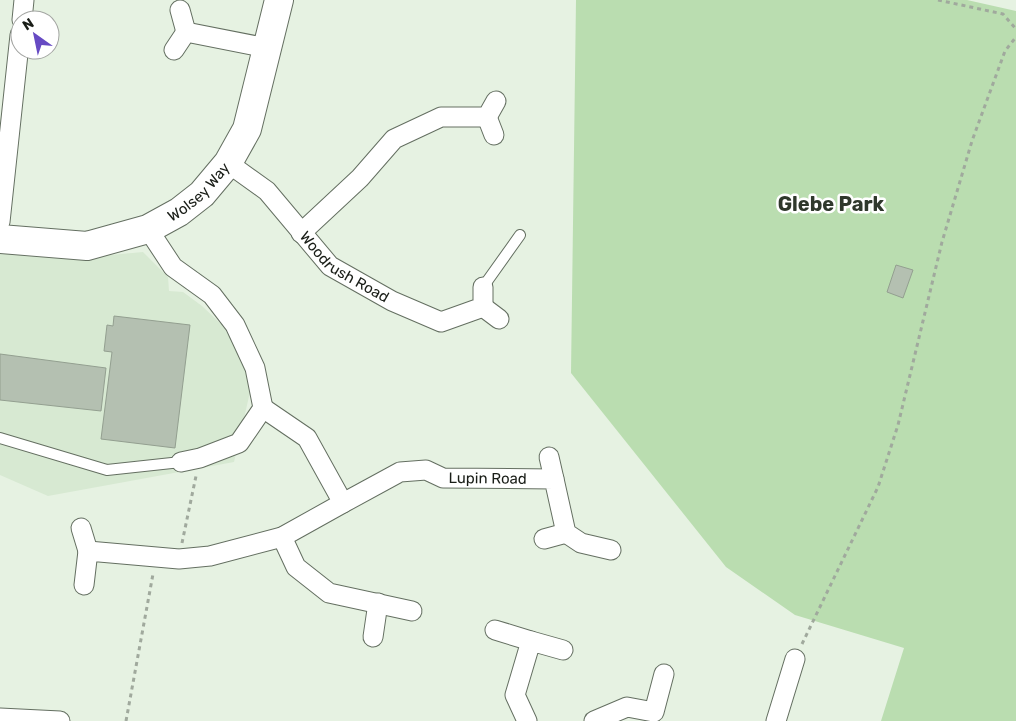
<svg xmlns="http://www.w3.org/2000/svg" width="1016" height="721" viewBox="0 0 1016 721" font-family="Rubik,sans-serif">
<style>
.built{fill:#d7e9d2}
.green{fill:#baddb0}
.building{fill:#b4c0b1;stroke:#939f90}
.lines{fill:none;stroke-linecap:round;stroke-linejoin:round}
.lane-casing{stroke:#646f61;stroke-width:12}
.street-casing{stroke:#646f61;stroke-width:21}
.secondary-casing{stroke:#646f61;stroke-width:30}
.path{stroke:#a0a99d;stroke-width:3;stroke-dasharray:4 4;stroke-linecap:butt}
.lane{stroke:#fff;stroke-width:10}
.street{stroke:#fff;stroke-width:19}
.secondary{stroke:#fff;stroke-width:28}
.labels{text-anchor:middle;dominant-baseline:central;stroke-width:5;stroke-linejoin:round;paint-order:stroke}
.street-label{font-size:15px;fill:#191d17;stroke:#fff}
.district-label{font-size:20px;font-weight:bold;fill:#2f382c;stroke:#fff}
</style>
<rect width="100%" height="100%" fill="#e6f2e2"/>
<!-- built -->
<path class="built" d="M0,252L89,257L143,252L168,277L169,291L183,292L202,306L222,325L239,352L245,370L250,392L234,462L48,496L0,475Z"/>
<!-- green -->
<path class="green" d="M576,0H967L1016,11V721H881L904,648L795,615L726,567L571,373Z"/>
<!-- building -->
<path class="building" d="M896,265L913,270L903,298L887,292Z
M114,316L190,325L175,448L101,439L112,352L104,351L107,325L113,326Z
M0,354L106,368L101,411L0,400Z"/>
<g class="lines">
<!-- lane casing -->
<g class="lane-casing">
<path id="lane" d="M483,287L520,235
M0,438L107,470L181,462"/>
</g>
<!-- street casing -->
<g class="street-casing">
<g id="street">
<path d="M180,10L186,32"/>
<path d="M22,20L24,0"/>
<path d="M174,50L186,32L267,48"/>
<path d="M487,117L494,135"/>
<path id="s1" d="M228,163L267,191L330,266L392,301L441,322L483,307V287"/>
<path d="M0,222L20,35"/>
<path d="M148,229L173,267L212,295L235,325L255,368L263,408L239,443L200,458L181,462"/>
<path d="M301,233L360,178L394,139L441,117H487L496,101"/>
<path d="M483,307L499,319"/>
<path id="s2" d="M263,408L307,438L343,503L400,472L426,470L443,478L554,479L566,533L581,543L611,550"/>
<path d="M549,457L554,479"/>
<path d="M81,528L88,551"/>
<path d="M282,537L296,567L329,593L412,611"/>
<path d="M544,539L566,533"/>
<path d="M84,585L88,551L179,559L210,556L282,537L343,503"/>
<path d="M495,630L531,641"/>
<path d="M373,637L378,603"/>
<path d="M0,718L60,721"/>
<path d="M527,721L515,695L531,641L563,650"/>
<path d="M594,721L627,707L654,712L664,674"/>
<path d="M776,721L795,659"/>
</g>
</g>
<!-- secondary casing -->
<g class="secondary-casing">
<g id="secondary">
<path id="s3" d="M0,239L87,246L148,229L179,212L202,194L228,163L247,129L279,0"/>
</g>
</g>
<!-- path -->
<path class="path" d="M938,0L1003,14L1016,29
M182,543L196,476
M802,644L878,487L898,425L942,242L972,141L1005,51L1016,37
M126,721L153,574"/>
<!-- lane -->
<use href="#lane" class="lane"/>
<!-- street -->
<use href="#street" class="street"/>
<!-- secondary -->
<use href="#secondary" class="secondary"/>
</g>
<g class="labels">
<!-- street labels -->
<g class="street-label">
<text stroke="none"><textPath href="#s3" startOffset="214">Wolsey Way</textPath></text>
<text stroke="none"><textPath href="#s1" startOffset="158">Woodrush Road</textPath></text>
<text stroke="none"><textPath href="#s2" startOffset="282">Lupin Road</textPath></text>
</g>
<!-- district labels -->
<g class="district-label">
<text x="831" y="204">Glebe Park</text>
</g>
</g>
<!-- north arrow -->
<g transform="translate(35 35) rotate(327)"><circle r="24" fill="#ffffff" stroke="#a3a5a2"/>
<path d="M0-4L9 19L0 12L-9 19Z" fill="#664ac3"/>
<text y="-8" font-size="14" font-weight="bold" text-anchor="middle" fill="#191d17">N</text>
</g>
</svg>
